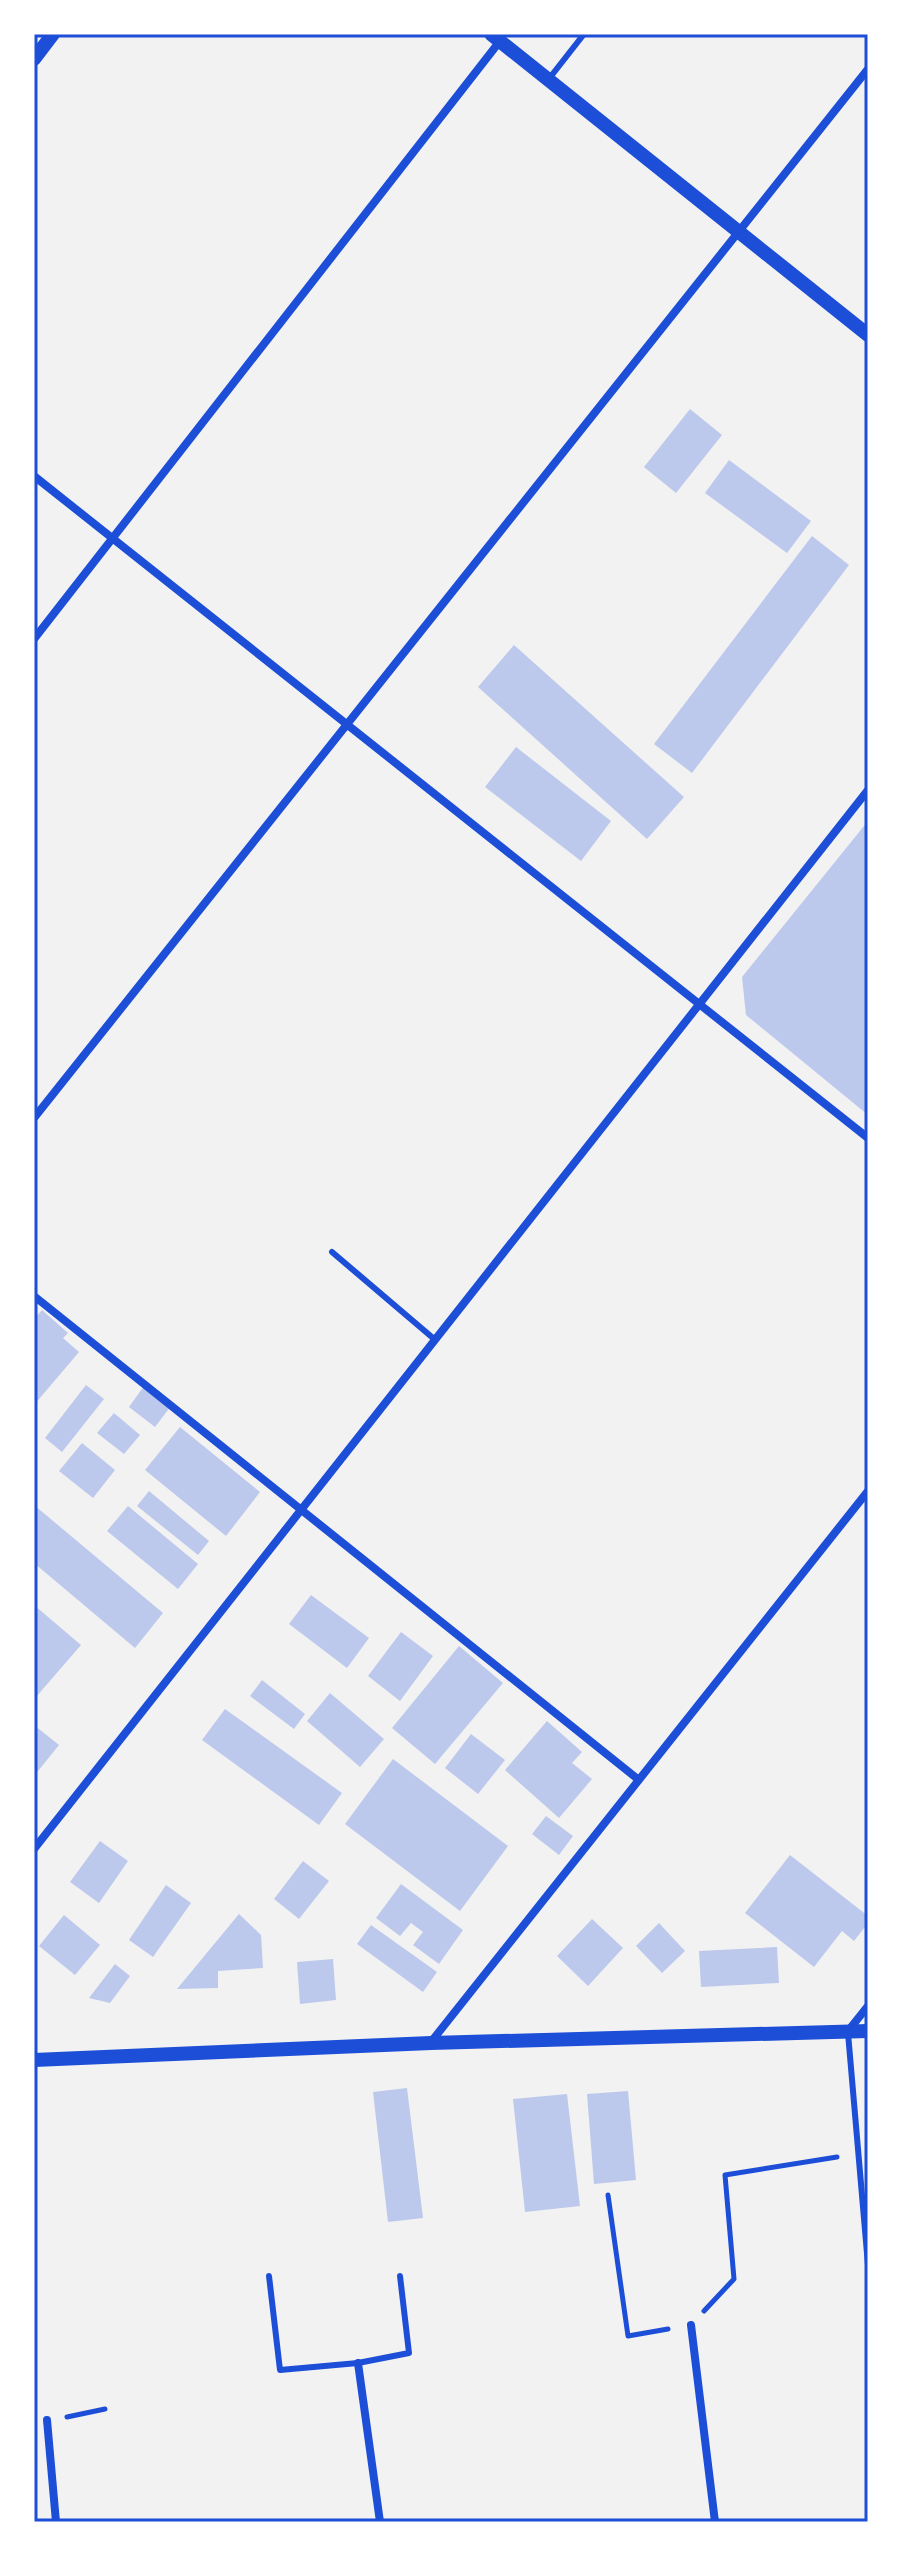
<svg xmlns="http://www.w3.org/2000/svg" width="902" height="2556" viewBox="0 0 902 2556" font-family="'DM Sans',sans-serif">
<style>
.building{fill:#bdc9ec}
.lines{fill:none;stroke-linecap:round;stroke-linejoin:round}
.path{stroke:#1d4ed8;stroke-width:5}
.service{stroke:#1d4ed8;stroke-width:6}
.minor{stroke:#1d4ed8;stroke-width:8}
.tertiary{stroke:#1d4ed8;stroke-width:14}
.neatline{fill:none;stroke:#1d4ed8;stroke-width:3}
</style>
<rect width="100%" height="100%" fill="#f2f2f2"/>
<!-- building -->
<path class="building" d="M690,409L722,435L676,493L644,467Z
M729,460L811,521L787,553L705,493Z
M812,536L849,565L692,773L654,744Z
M514,645L684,797L647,839L478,687Z
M516,747L611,821L581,861L485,787Z
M868,821V1115L746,1015L742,977Z
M42,1310L68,1333L63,1338L79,1352L34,1405V1319Z
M86,1385L104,1399L62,1452L45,1438Z
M144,1386L171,1406L155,1427L129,1407Z
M114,1413L140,1435L124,1454L97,1433Z
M180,1427L260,1492L226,1536L145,1470Z
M82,1443L115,1470L93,1498L59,1471Z
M149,1491L209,1541L198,1555L137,1506Z
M34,1505L163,1613L135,1648L34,1563Z
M128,1506L198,1564L178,1589L107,1531Z
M311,1595L369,1638L347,1668L289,1624Z
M34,1605L81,1645L36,1697L34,1695Z
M401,1632L433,1656L400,1701L368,1676Z
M459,1646L503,1683L435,1764L392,1728Z
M262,1680L305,1714L294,1729L250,1696Z
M330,1693L384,1739L360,1767L307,1721Z
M225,1709L342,1793L319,1825L202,1740Z
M547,1721L582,1752L572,1763L592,1779L559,1818L505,1770Z
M34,1725L59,1745L34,1776Z
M471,1734L505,1760L478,1794L445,1768Z
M393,1759L508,1846L460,1911L345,1824Z
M546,1816L573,1836L559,1855L532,1834Z
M100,1841L128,1861L99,1903L70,1882Z
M790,1855L868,1916V1923L854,1941L842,1931L814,1967L745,1913Z
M303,1861L329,1881L299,1919L274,1899Z
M401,1884L463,1930L439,1964L413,1945L423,1932L411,1923L400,1936L376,1918Z
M166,1885L191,1903L153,1957L129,1940Z
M239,1914L261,1935L263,1968L218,1971V1988L177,1989Z
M64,1915L100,1945L75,1975L39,1946Z
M592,1919L623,1948L588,1986L557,1956Z
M659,1923L685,1951L662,1973L636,1946Z
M371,1925L437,1972L423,1992L357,1944Z
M777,1947L779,1983L701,1987L699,1951Z
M333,1959L336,2000L300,2004L297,1962Z
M115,1964L130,1976L110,2003L89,1998Z
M407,2088L423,2218L388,2222L373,2092Z
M628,2091L636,2180L594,2184L587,2094Z
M567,2094L580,2206L525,2212L513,2099Z"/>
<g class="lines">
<!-- path -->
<path class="path" d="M608,2195L628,2336L668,2329
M704,2311L734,2279L725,2175L837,2157
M67,2417L105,2409"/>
<!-- service -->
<path class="service" d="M548,80L584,34
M332,1252L433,1338
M848,2033L868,2265
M269,2276L280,2370L358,2363L409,2353L400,2276"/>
<!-- minor -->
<path class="minor" d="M34,476L868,1138
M34,639L500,41
M34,1118L868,69
M34,1296L639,1780
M34,1849L868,790
M848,2031L868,2006
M431,2042L868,1491
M691,2325L715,2522
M358,2363L380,2522
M47,2420L56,2522"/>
<!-- tertiary -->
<path class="tertiary" d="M491,34L868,335
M34,59L53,34
M34,2060L431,2043L868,2031"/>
</g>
<!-- border -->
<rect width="902" height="2556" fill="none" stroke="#ffffff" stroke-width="72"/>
<rect x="36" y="36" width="830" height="2484" class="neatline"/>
</svg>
